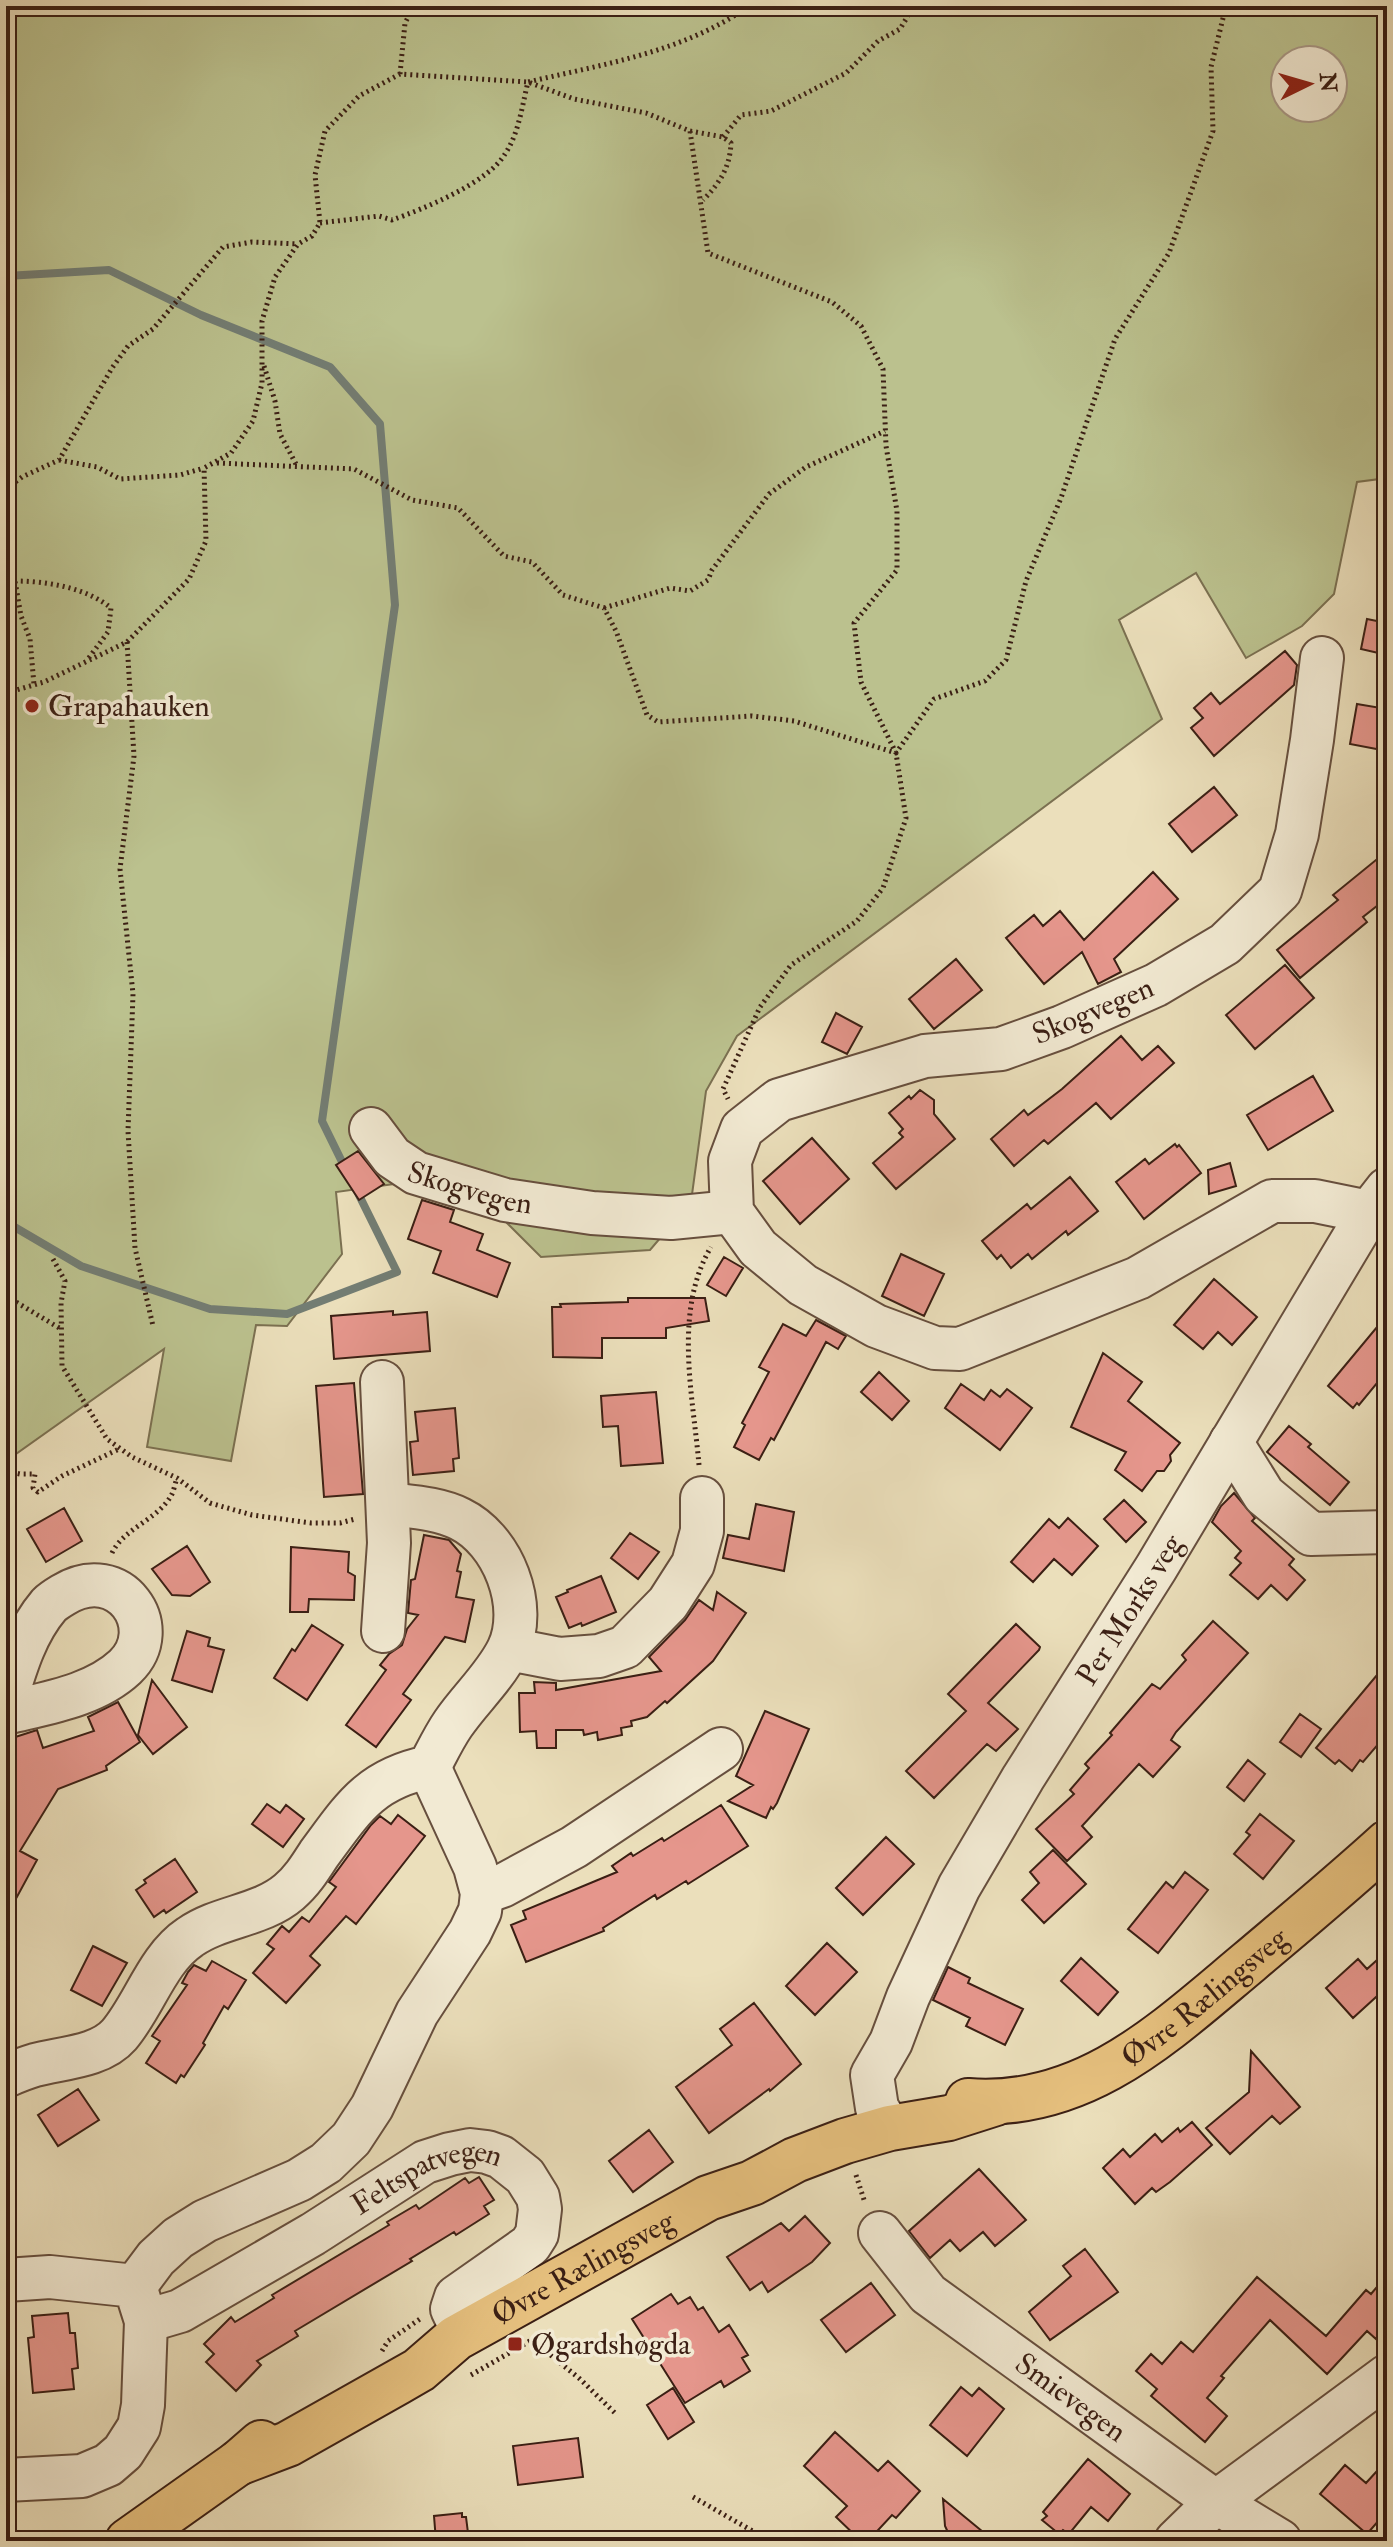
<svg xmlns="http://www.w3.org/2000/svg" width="1393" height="2547" viewBox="0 0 1393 2547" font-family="'IM FELL Double Pica',serif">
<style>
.green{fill:#bbc18e;stroke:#7b7051;stroke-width:2;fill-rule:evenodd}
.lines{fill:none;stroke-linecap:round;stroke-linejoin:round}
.stream{stroke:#737d73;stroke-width:8}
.building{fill:#e5968c;stroke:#3b1f14;stroke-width:2}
.minor-casing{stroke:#674f3e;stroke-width:46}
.major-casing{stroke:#3b1f14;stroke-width:48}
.path{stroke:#3b1f14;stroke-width:5;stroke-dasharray:2 4;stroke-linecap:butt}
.minor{stroke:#f2ead3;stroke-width:42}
.major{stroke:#e6c07e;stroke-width:44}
.poi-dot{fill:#8f2418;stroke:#f2ead3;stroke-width:3}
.labels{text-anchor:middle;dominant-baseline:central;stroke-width:7;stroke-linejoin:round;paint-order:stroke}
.poi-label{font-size:30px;fill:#3b1f14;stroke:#f2ead3;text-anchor:start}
.street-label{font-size:30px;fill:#3b1f14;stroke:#f2ead3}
</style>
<rect width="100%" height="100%" fill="#ebdfbb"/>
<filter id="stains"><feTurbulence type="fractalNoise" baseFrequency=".0025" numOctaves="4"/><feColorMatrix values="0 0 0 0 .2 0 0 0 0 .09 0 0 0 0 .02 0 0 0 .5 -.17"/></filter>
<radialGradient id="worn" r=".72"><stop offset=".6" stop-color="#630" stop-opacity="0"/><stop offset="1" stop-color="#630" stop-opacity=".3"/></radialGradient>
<!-- green -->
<path class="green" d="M6,6H1387V478L1357,482L1334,594L1302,626L1246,658L1196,573L1119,620L1162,719L737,1036L706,1091L691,1202L650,1250L541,1257L484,1200L394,1184L336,1192L342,1254L287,1326L256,1325L231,1461L147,1447L164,1349L6,1461ZM1285,60H1333V108H1285Z"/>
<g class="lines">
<!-- stream -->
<path class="stream" d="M6,276L109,270L201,315L330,367L380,424L395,605L322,1121L346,1170
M6,1222L81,1266L210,1309L287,1314L397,1272L356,1189"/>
</g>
<!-- building -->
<path class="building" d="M1367,619L1387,623V655L1361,649Z
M1285,651L1297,665L1294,685L1214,756L1191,728L1203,718L1194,708L1211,693L1220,704Z
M1357,704L1387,709V751L1350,744Z
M1214,787L1237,815L1192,852L1169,824Z
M1387,851V898L1363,917L1367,922L1300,978L1277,950L1338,900L1333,895Z
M1153,872L1178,899L1114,959L1121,972L1098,984L1082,952L1044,984L1006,938L1034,915L1043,926L1060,911L1084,940Z
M956,959L982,990L934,1029L909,999Z
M1285,965L1314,998L1255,1049L1226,1015Z
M836,1013L862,1027L847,1054L822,1042Z
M1121,1036L1142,1060L1158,1046L1174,1063L1111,1119L1096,1103L1048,1144L1044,1140L1014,1166L991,1139L1024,1110L1028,1115L1062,1089Z
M1313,1076L1333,1111L1268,1150L1247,1115Z
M920,1090L934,1100V1114L955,1139L896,1189L873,1163L903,1137L899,1133L903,1129L889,1113L909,1096L911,1099Z
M812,1138L849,1179L800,1224L763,1181Z
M1175,1144L1177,1147L1179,1145L1201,1173L1144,1219L1116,1182L1145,1159L1149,1164Z
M358,1151L384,1184L359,1200L336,1165Z
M1230,1163L1236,1186L1209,1194L1208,1170Z
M1070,1177L1098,1211L1068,1235L1066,1231L1032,1259L1028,1254L1011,1268L1001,1255L997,1259L982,1241L1027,1204L1031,1209Z
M422,1200L454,1210L450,1222L483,1234L477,1250L510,1263L497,1297L433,1273L441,1251L408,1239Z
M901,1254L944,1274L924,1316L882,1296Z
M724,1257L743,1268L726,1296L707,1285Z
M1214,1279L1257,1317L1232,1345L1218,1332L1203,1349L1174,1325Z
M628,1298H705L709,1321L666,1328V1338H602V1358L553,1357L552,1307H561L560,1304L628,1302Z
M393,1311V1315L427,1312L430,1351L334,1359L331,1316Z
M1387,1315V1371L1359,1405L1357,1403L1353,1408L1328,1386Z
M816,1320L846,1336L838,1349L826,1342L774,1440L771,1438L759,1460L734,1447L745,1425L742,1423L769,1372L759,1367L783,1324L806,1336Z
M1103,1353L1142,1382L1128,1401L1180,1443L1170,1455L1171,1461L1164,1471H1157L1142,1491L1115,1470L1126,1452L1071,1427Z
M879,1372L909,1401L892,1420L861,1392Z
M354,1383L363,1494L324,1497L316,1386Z
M961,1384L984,1400L991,1390L1000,1397L1007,1389L1032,1408L1000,1450L945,1408Z
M656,1392L663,1463L621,1466L618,1426L603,1427L601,1396Z
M455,1408L459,1458L453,1459L454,1471L413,1475L410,1442L418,1441L415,1412Z
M1289,1426L1311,1444L1308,1447L1349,1482L1330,1505L1267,1452Z
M1234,1493L1255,1518L1252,1521L1294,1559L1289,1565L1305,1580L1287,1600L1271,1585L1258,1599L1230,1575L1241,1563L1235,1558L1241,1551L1212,1522L1221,1506Z
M1124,1500L1146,1522L1126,1542L1104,1519Z
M756,1504L794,1512L784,1571L723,1558L728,1535L749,1539Z
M64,1508L82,1541L46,1562L27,1529Z
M1068,1518L1098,1546L1072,1575L1054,1559L1033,1582L1011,1562L1049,1519L1059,1528Z
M630,1533L659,1552L638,1579L611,1558Z
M424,1535L449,1540L461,1554L457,1571L461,1572L456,1597L474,1600L465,1642L445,1637L403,1694L411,1700L376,1747L346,1725L386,1670L380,1665L389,1654L402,1645L407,1629L418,1615L408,1613L411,1580L415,1579Z
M187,1546L210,1582L190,1596L172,1595L152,1569Z
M291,1547L349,1552L348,1572L355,1576L354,1600L309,1599L308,1612H290Z
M601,1576L616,1612L582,1626L581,1623L569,1628L556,1597L568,1592L567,1590Z
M717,1592L746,1613L713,1661L667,1703L665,1701L647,1717L631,1721L632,1726L621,1728L622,1735L598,1740L597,1732L584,1735L583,1730H556V1748H537L536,1731L520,1732L519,1693H535L534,1682L556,1683V1690L661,1671L649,1657L685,1620L699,1600L713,1610Z
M1213,1621L1248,1653L1176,1732L1171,1740L1180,1747L1153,1777L1139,1764L1082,1826L1092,1837L1067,1861L1036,1829L1074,1794L1070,1790L1089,1768L1085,1764L1112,1735L1110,1733L1152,1684L1160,1689L1186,1660L1182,1655Z
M1016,1624L1040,1647L1039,1650L988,1703L1018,1729L996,1751L987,1744L934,1798L906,1771L966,1711L948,1694Z
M312,1625L343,1645L307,1700L274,1678L292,1649L295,1651Z
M187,1631L210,1638L208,1646L224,1650L212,1692L172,1680Z
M1387,1663V1734L1363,1762L1360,1760L1352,1771L1339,1760L1335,1764L1316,1748Z
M152,1680L187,1727L153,1754L138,1735Z
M118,1702L140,1742L106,1766L107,1770L58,1789L20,1851L37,1860L6,1917V1781L12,1770L6,1752V1740L37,1730L43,1748L94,1731L88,1717Z
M765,1711L809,1729L777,1803L773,1809L771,1807L766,1818L728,1801L753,1785L736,1776Z
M1300,1714L1321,1729L1301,1757L1280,1742Z
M1248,1760L1265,1774L1244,1801L1227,1787Z
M267,1804L280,1813L286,1805L304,1819L283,1847L252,1824Z
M721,1805L748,1846L688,1884L686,1881L657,1899L655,1895L603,1928L604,1931L526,1962L511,1925L526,1919L523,1911L617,1872L612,1866L631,1853L633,1856L662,1838L664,1841Z
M1260,1814L1294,1841L1263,1879L1234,1854L1250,1835L1246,1832Z
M398,1815L425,1836L356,1924L346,1916L310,1956L320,1965L286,2003L253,1973L274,1949L267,1944L282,1926L289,1932L302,1917L309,1922L336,1887L329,1882L371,1825L380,1816L391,1824Z
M886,1837L914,1864L863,1915L836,1888Z
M1053,1850L1086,1884L1044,1923L1022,1900L1039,1883L1030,1872Z
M175,1859L197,1892L166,1913L164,1910L154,1917L136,1890L146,1883L144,1880Z
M1185,1872L1208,1890L1158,1953L1128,1929L1166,1882L1173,1888Z
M827,1943L857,1972L815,2015L786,1986Z
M93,1946L127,1963L102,2006L71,1990Z
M1387,1951V1987L1353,2018L1326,1988L1358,1959L1367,1969Z
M1081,1958L1118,1992L1098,2015L1061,1981Z
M212,1961L246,1980L228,2009L224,2006L203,2043L205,2045L184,2077L181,2075L176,2083L146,2063L160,2041L152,2036L187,1985L182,1983L188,1972L194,1965L206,1971Z
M948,1967L970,1978L968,1983L1023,2009L1005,2045L966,2026L970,2018L933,2000Z
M754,2003L801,2064L770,2091L769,2089L709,2133L676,2087L732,2045L720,2029Z
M1251,2051L1300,2107L1280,2124L1272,2116L1230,2154L1206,2128L1249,2092Z
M78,2089L99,2120L58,2146L38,2115Z
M1192,2122L1212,2145L1170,2182L1156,2192L1152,2188L1135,2204L1103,2168L1123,2149L1130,2157L1155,2134L1162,2142L1178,2128L1180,2132Z
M649,2130L673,2162L633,2192L609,2161Z
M979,2169L1026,2220L995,2246L983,2232L960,2251L950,2240L930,2258L909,2231Z
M479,2177L494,2200L484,2206L489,2214L456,2235L454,2232L410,2259L412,2261L295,2331L298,2336L257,2361L261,2365L236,2391L206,2362L214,2354L204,2344L231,2317L235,2322L274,2298L272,2295L389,2225L387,2222L416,2205L419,2209L465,2178L469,2183Z
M805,2216L830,2243L812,2262L768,2292L762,2282L750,2290L727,2257L781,2223L789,2231Z
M1085,2249L1118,2292L1050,2340L1029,2312L1071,2276L1063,2266Z
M1387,2275V2326L1376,2339L1367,2331L1327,2374L1270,2320L1221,2376L1224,2378L1207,2398L1227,2416L1205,2442L1151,2396L1157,2389L1136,2371L1151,2354L1162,2364L1181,2342L1193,2352L1257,2277L1326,2336L1366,2290L1371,2294Z
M871,2283L895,2315L846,2352L821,2320Z
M671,2294L678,2304L690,2297L698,2310L703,2307L719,2332L729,2325L748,2355L742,2358L750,2371L724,2387L721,2381L685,2403L632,2319Z
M68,2313L70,2333H75L78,2368L72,2369L74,2389L33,2393L28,2338L34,2337L32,2316Z
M961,2387L972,2396L979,2388L1004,2409L967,2456L930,2425Z
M673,2388L694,2422L668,2439L647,2405Z
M835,2432L878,2471L888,2461L920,2491L896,2518L892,2515L868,2541H861L836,2517L847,2506L804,2466Z
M578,2438L583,2477L518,2485L513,2446Z
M1088,2459L1130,2494L1108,2521L1091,2507L1069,2534L1063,2530L1059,2534L1042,2520L1047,2516L1043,2512Z
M1387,2460V2511L1367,2534L1320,2494L1345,2465L1366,2483Z
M943,2499L994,2541H952L945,2526Z
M462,2513V2517H466L469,2541H436L434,2516Z"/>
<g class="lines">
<!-- minor casing -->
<g class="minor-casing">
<g id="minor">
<path d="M1322,658L1312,740L1297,834L1280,891L1225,944L1156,985L1062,1027L1001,1049L925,1056L779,1100L742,1129L730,1161L732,1212L758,1248L803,1285L876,1326L935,1348L960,1349L1138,1278L1272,1201H1315L1369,1212"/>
<path id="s1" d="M371,1129L392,1157L416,1173L505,1200L592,1213L671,1218L732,1212"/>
<path d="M382,1382L389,1543L383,1631"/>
<path d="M1231,1442L1264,1495L1311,1534L1387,1532"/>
<path d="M509,1649L560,1659L599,1656L625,1647L668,1603L693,1564L702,1531V1498"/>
<path d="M6,1699C16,1666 26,1632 49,1605C53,1601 58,1598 63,1595C120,1560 166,1628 125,1667C94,1696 46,1703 6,1713"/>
<path d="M482,1893L502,1886L574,1847L721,1749"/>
<path d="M6,2076C15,2072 25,2068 35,2065C61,2058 100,2057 119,2035C144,2006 157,1959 190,1937C220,1916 261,1916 289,1892C302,1881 310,1868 319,1854C353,1808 370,1779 429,1767C437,1752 444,1737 453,1724C470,1699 494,1678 508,1650C529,1606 503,1540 460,1519C438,1508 412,1507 388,1504"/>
<path id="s2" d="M890,2128L877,2108L872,2075L891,2042L908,1997L959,1887L1023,1778L1156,1568L1369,1212L1387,1189"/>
<path id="s3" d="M880,2233L928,2294L1216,2502L1280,2541"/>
<path d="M6,2280L50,2277L135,2286L146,2321L143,2405L139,2427L123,2452L108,2465L82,2476L6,2480"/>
<path d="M135,2286L156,2258L178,2238L205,2221L299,2180L326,2163L351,2139L372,2107L417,2013L470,1932L480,1911L482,1893L475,1867L429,1767"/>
<path id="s4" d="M146,2321L180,2311L313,2234L425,2162L450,2154L470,2150L487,2152L501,2157L525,2176L538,2197L540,2209L537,2234L530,2245L456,2297L452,2309L464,2334"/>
<path d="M1176,2541L1216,2502L1387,2376"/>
</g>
</g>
<!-- major casing -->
<g class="major-casing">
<g id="major">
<path id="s5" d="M968,2101C1085,2110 1165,2032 1249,1962C1295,1923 1342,1884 1387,1843"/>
<path id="s6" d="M238,2463L288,2444L398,2382L419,2370L456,2338L708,2198L752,2183L795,2160L845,2141L890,2128L949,2118L996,2103"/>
<path d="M128,2541L238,2463L261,2443"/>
</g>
</g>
<!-- path -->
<path class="path" d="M400,74L405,23L414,6
M690,131L723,137L731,143C730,167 720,183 703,200
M723,137L741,115L771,111L846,73L878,41L900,29L914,6
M320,223L379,216L392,220C423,209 488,183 505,154C519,133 522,106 528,82C604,64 684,52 749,6
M264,366L275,401L280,434L297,466
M59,460L97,467L120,479L180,475L204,468
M217,463L354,469L412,500L458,508L504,556L532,562L563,595L604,608L616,631L647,715L658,722L752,716L794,721L896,753L934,699L985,681L1006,660L1026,581L1061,498L1115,339L1169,253L1213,131L1211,67L1226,6
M6,489L22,477L59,460L112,368L128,346L153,329L223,247L252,242L298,244
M6,518L14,551L6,565
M6,574L15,581L21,616L30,639L34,685
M15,581C47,581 87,588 111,608L108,632L88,659
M604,608L670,588L690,591L708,580L712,570L769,494L806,467L885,431
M127,642L134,756L120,869L133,994L128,1131L135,1248L153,1326
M6,693L44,682L127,642L189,579L206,541L204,468L231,453L253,421L262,383V321L275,277L298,244L312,236L320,223L315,175L325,131L359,96L400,74L528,82L574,99L646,113L690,131L708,253L832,302L861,326L883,369L886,446L897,511V570L854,623L861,682L896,753L906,818L883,888L857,921L791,965L760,1007L723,1089L728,1099
M53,1259L65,1281L61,1303L62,1366L107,1439L132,1457L177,1478L210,1503L252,1515L311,1523H340L355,1519
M6,1296L61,1329
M699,1465C693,1395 673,1311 711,1247
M6,1471L20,1474H35L33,1488L38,1492L62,1476L119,1449
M112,1553C124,1528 157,1520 171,1496C174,1491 175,1483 177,1478
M856,2175L865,2203
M532,2340L580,2379L617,2415
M382,2351L388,2341L420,2319
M471,2375L535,2338
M693,2497L770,2541"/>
<!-- minor -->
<use href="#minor" class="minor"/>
<!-- major -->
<use href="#major" class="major"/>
</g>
<!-- markers -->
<g class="poi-dot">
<circle cx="32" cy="706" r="8"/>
<rect x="507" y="2336" width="16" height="16" rx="4"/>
</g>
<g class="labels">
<!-- poi labels -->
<g class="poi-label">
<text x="48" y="706">Grapahauken</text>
<text x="531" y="2344">Øgardshøgda</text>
</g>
<!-- street labels -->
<g class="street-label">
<text transform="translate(1093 1011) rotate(-23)">Skogvegen</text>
<text stroke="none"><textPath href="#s1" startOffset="120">Skogvegen</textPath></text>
<text stroke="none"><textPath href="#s2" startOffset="590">Per Morks veg</textPath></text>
<text stroke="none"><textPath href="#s5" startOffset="266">Øvre Rælingsveg</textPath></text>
<text stroke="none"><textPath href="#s4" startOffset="320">Feltspatvegen</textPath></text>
<text stroke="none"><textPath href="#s6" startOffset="398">Øvre Rælingsveg</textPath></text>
<text stroke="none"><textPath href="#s3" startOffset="254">Smievegen</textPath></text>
</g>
</g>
<!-- margin -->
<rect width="1393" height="2547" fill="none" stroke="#ebdfbb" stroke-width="32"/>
<rect x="8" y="8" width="1377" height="2531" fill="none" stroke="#3b1f14" stroke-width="4"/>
<rect x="16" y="16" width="1361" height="2515" fill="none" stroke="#3b1f14" stroke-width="2"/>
<!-- north arrow -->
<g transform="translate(1309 84) rotate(85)"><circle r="38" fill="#f2ead3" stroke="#a99987" stroke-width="2"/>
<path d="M0-6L14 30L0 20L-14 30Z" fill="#8f2418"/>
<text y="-12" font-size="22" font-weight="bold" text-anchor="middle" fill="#3b1f14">N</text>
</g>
<rect width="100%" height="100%" filter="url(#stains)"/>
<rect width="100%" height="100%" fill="url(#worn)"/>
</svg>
